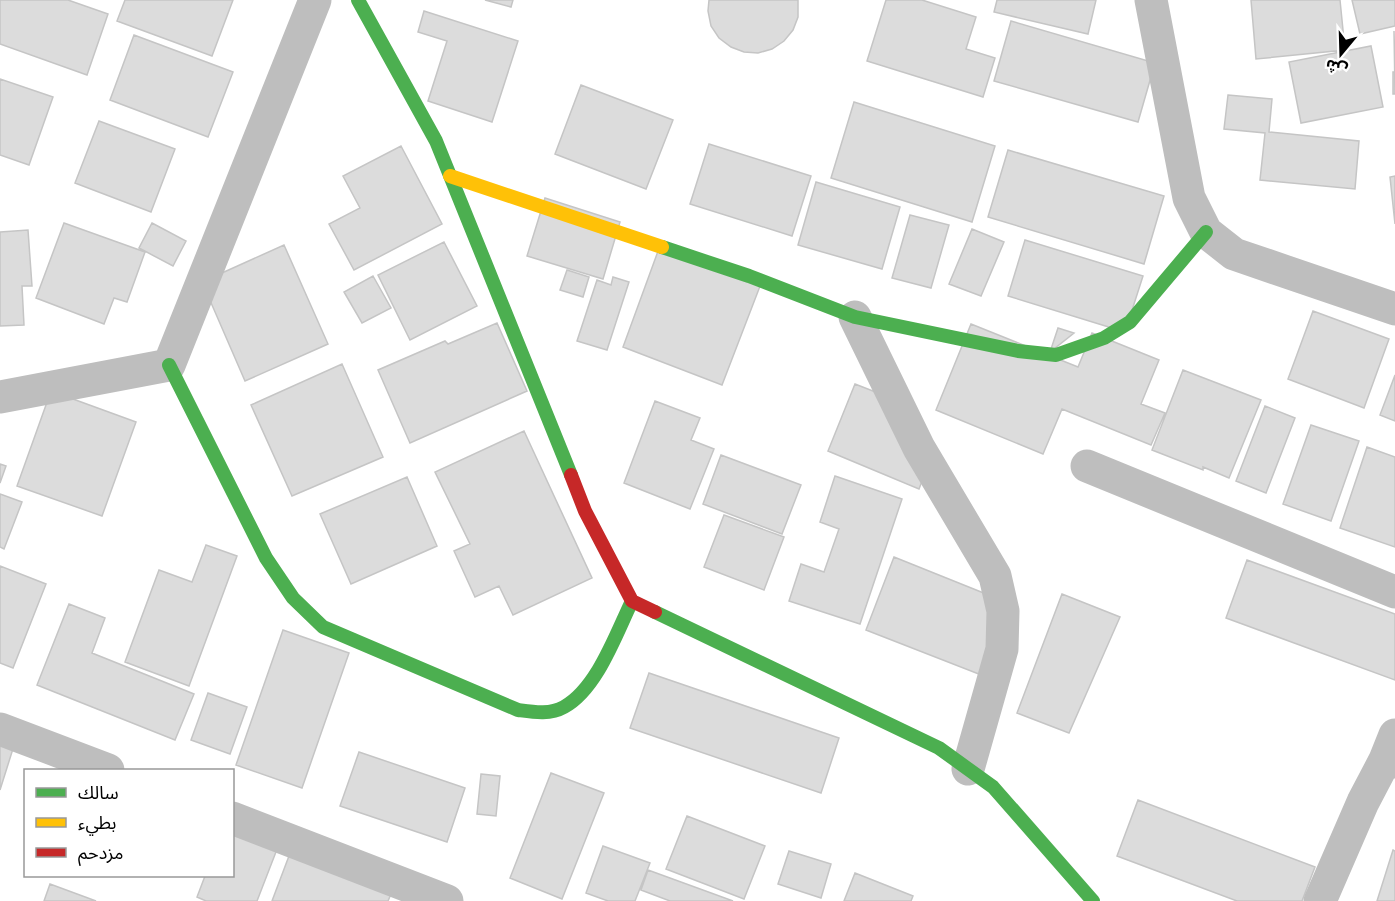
<svg xmlns="http://www.w3.org/2000/svg" width="1395" height="901" viewBox="0 0 1395 901" font-family="Cabin,'Noto Sans Arabic',sans-serif">
<style>
.building{fill:#dcdcdc;stroke:#c5c5c5;stroke-width:1.5}
.lines{fill:none;stroke-linecap:round;stroke-linejoin:round}
.street{stroke:#bebebe;stroke-width:33}
.fast{stroke:#4caf50;stroke-width:14}
.slow{stroke:#ffc107;stroke-width:14}
.jam{stroke:#c62828;stroke-width:14}
</style>
<rect width="100%" height="100%" fill="#fff"/>
<!-- building -->
<path class="building" d="M0,0H68L108,14L87,75L0,44Z
M125,0H233L212,56L117,21Z
M485,0H513L511,7Z
M709,0H798V17L793,30L784,41L772,49L758,53L744,52L731,47L719,38L711,26L708,11Z
M886,0H922L976,17L966,49L995,58L983,97L867,61Z
M997,0H1096L1088,34L994,12Z
M1251,0H1340L1345,50L1256,59Z
M1352,0H1395V26L1360,34Z
M424,11L518,41L492,122L428,101L447,41L418,32Z
M1011,21L1155,63L1138,122L994,81Z
M1394,31L1395,94H1393V72H1395Z
M134,35L233,72L208,137L110,100Z
M1371,46L1383,107L1301,123L1289,62Z
M0,79L53,97L29,165L0,155Z
M581,85L673,120L646,189L555,154Z
M1228,95L1272,99L1269,132L1359,141L1355,189L1260,180L1265,133L1224,129Z
M854,102L995,146L972,222L831,178Z
M99,121L175,149L151,212L75,183Z
M709,144L811,176L792,236L690,204Z
M401,146L442,224L354,270L329,224L360,208L343,176Z
M1008,150L1164,196L1144,264L988,217Z
M1395,176V224L1390,177Z
M816,182L900,207L882,269L798,245Z
M545,198L620,222L603,279L527,256Z
M910,215L949,225L931,288L892,278Z
M64,223L145,252L127,302L114,298L104,324L36,298Z
M152,223L186,241L173,266L139,248Z
M972,229L1004,242L981,296L949,284Z
M28,230L32,286H22L24,325L0,326V232Z
M1025,240L1143,276L1125,332L1008,296Z
M444,242L477,306L410,340L378,275Z
M661,243L762,281L722,385L623,347Z
M284,245L328,344L245,381L202,282Z
M567,270L589,277L583,297L560,290Z
M373,276L391,308L362,323L344,292Z
M613,277L629,282L607,350L577,341L597,280L611,285Z
M1313,311L1389,339L1364,408L1288,379Z
M497,323L527,391L410,443L378,370L445,341L448,344Z
M971,324L1078,367L1092,333L1159,360L1141,404L1165,413L1151,445L1062,409L1043,454L936,410Z
M1058,328L1074,333L1050,352Z
M342,364L383,457L292,496L251,405Z
M1183,370L1261,400L1229,478L1203,467V470L1152,450Z
M1395,375V421L1380,415Z
M855,384L914,407L931,458L919,489L828,451Z
M51,391L136,422L102,516L17,486Z
M655,401L700,418L691,440L714,449L690,509L624,483Z
M1265,406L1295,418L1266,493L1236,481Z
M1311,425L1359,441L1331,521L1283,504Z
M524,431L592,578L513,615L499,586L475,597L454,551L470,544L435,472Z
M1367,447L1395,457V547L1340,528Z
M721,455L801,485L782,534L703,504Z
M0,464L6,466L0,483Z
M835,476L902,499L860,624L789,601L801,564L824,572L839,529L820,522Z
M407,477L437,546L351,584L320,514Z
M0,494L22,502L4,549L0,547Z
M724,515L784,537L764,590L704,567Z
M206,545L237,556L189,686L125,662L159,570L192,582Z
M894,557L1016,606L989,678L866,630Z
M1247,560L1395,614V680L1226,618Z
M0,566L46,584L13,668L0,663Z
M1062,594L1120,617L1069,733L1017,713Z
M69,604L105,618L92,653L194,694L175,740L37,685Z
M283,630L349,653L302,788L236,765Z
M649,673L839,738L821,793L630,728Z
M208,693L247,707L230,754L191,740Z
M0,730L17,736L0,790Z
M359,752L465,788L447,842L340,806Z
M551,773L604,793L562,899L510,878Z
M481,774L500,776L496,816L477,814Z
M1138,800L1315,867L1302,901H1237L1117,856Z
M687,816L765,846L744,899L666,869Z
M232,821L281,839L257,901H206L197,897L205,876H232Z
M603,846L650,863L635,901H608L586,893Z
M292,848L394,887L388,901H272Z
M1393,850L1395,851V901H1377Z
M789,851L831,864L821,898L778,884Z
M648,870L733,901H670L641,890Z
M855,873L913,896L911,901H844Z
M50,884L96,901H44Z"/>
<g class="lines">
<!-- street -->
<path class="street" d="M1151,0L1189,198L1206,232L1234,254L1395,309
M855,317L919,448L995,576L1003,611L1002,649L968,769
M0,397L169,365L315,0
M1087,466L1395,592
M0,729L108,770
M1385,760L1395,735
M232,818L447,901
M1320,901L1363,802L1385,760L1395,762"/>
<!-- fast -->
<path class="fast" d="M358,0L436,141L571,475
M662,247L749,276L855,317L1018,351L1056,355L1104,338L1130,322L1206,232
M169,365L266,558L293,598L323,627L518,710C533,712 550,715 564,707C597,689 616,634 632,601
M655,612L939,748L993,787L1093,901"/>
<!-- slow -->
<path class="slow" d="M450,176L662,247"/>
<!-- jam -->
<path class="jam" d="M571,475L585,511L632,601L655,612"/>
</g>
<!-- legend -->
<rect x="24" y="769" width="210" height="108" fill="#ffffff" stroke="#999999" stroke-width="1.5"/>
<rect x="36" y="788" width="30" height="9" fill="#4caf50" stroke="#999999" stroke-width="1.5"/>
<text x="78" y="799" font-size="18" fill="#000000">سالك</text>
<rect x="36" y="818" width="30" height="9" fill="#ffc107" stroke="#999999" stroke-width="1.5"/>
<text x="78" y="829" font-size="18" fill="#000000">بطيء</text>
<rect x="36" y="848" width="30" height="9" fill="#c62828" stroke="#999999" stroke-width="1.5"/>
<text x="78" y="859" font-size="18" fill="#000000">مزدحم</text>
<!-- north arrow -->
<g transform="translate(1341 54) rotate(199)" stroke="#ffffff" stroke-width="4.5" paint-order="stroke">
<path d="M0-4.5L10 22L0 15L-10 22Z" fill="#000000"/>
<text y="-9" font-size="16" font-weight="bold" text-anchor="middle" fill="#000000">ش</text>
</g>
</svg>
